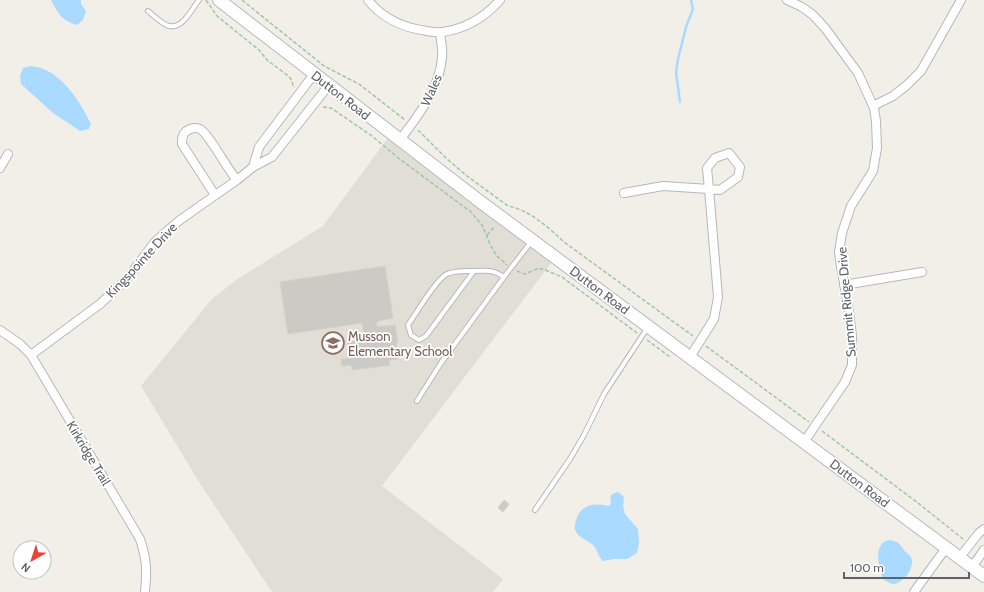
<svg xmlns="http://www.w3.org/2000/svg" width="984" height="592" viewBox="0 0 984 592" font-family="Cabin,sans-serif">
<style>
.education{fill:#e1ded6}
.water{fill:#aadaff}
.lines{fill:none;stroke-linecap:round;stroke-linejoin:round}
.stream{stroke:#aadaff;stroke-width:2.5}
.building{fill:#cccac5;stroke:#d6d1c6}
.lane-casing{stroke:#b5b8bc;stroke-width:6}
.street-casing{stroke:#b5b8bc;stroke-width:10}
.secondary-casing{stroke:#b6babf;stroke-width:14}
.path{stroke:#9cc7a9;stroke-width:1.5;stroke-dasharray:4 2;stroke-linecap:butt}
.lane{stroke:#fff;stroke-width:4}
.street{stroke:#fff;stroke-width:8}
.secondary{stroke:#fff;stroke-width:12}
.labels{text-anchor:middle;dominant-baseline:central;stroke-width:3.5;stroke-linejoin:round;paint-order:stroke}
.street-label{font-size:13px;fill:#5f6368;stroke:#fff}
.education-label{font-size:13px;fill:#785e54;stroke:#fff;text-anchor:start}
</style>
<rect width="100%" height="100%" fill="#f1efe8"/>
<!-- education -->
<path class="education" d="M388,138L552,262L382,486L503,579L493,592H274L270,589L199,482L141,386L211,300L236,280L323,226Z"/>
<!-- water -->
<path class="water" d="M51,0H81V4L86,11L83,20L77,25C63,22 57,12 51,0Z
M30,66C60,68 79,100 91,124L89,129L80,131L53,113L21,84L20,76L23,68Z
M618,492L624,497L623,506L625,514L638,529L639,543L637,553L627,559H614L603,561C598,557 598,550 593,545C588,540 577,538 575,529C574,525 576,521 577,517C583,503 596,503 609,506L611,503L610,498L612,494Z
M890,540C899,542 899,543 904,550C906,553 909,554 911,557C916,567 903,585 892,584C889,583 886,581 883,579C879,568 872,542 890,540Z"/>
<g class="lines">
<!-- stream -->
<path class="stream" d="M680,102L676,72L678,59L686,27L693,9L691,0"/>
</g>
<!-- building -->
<path class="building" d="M385,266L393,318L378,321V322L376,323L377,327L395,325L398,342H396L398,359L389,360L390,365L352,370L351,365L342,366L341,359L350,358L347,337L364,335L362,323L288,334L280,282Z
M504,500L509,504L503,512L498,508Z"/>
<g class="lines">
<!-- lane casing -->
<g class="lane-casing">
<path id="lane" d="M148,11C154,16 162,24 169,26C183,29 192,9 199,0
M474,271L426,336L419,340L411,335L408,325C416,314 436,279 447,274C456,270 465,271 475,271C489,271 491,269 504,277L531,242
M417,401L441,363L504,277
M535,510L570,459L584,435L604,394L648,327"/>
</g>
<!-- street casing -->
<g class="street-casing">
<path id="street" d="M368,0C382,18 404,28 427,31C432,32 437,33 442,32C465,29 485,17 500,0
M787,0L802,7L813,15L825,28L858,73L874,108L876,121L877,148L873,171L851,206L842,233L839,252L841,267L848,304L852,336V365L845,382L804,442
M873,106L893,96L907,85L921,71L961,0
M400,140C419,114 439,90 442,58C443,50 441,41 440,33
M729,153L740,167L738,177L720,190L709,189L707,168L715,158Z
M253,167L259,147L314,74
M0,168L8,154
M624,193L663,186L709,189L718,297L714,319L690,357
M215,195L182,144C182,139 182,136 185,132C189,129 195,127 200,129C209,134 227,169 237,180
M844,285L922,272
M0,330L20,344L31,355L140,539C147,561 147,569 145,592
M31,355L100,304L126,280L155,242L167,231L180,220L237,180L253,167L272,157L329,85
M959,558L979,533L984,529
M972,567L984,550
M914,592L946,548"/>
</g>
<!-- secondary casing -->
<g class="secondary-casing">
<path id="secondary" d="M219,0L478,200L984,576"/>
</g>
<!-- path -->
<path class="path" d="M206,0L217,16L259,50L267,60L287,75L291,79L294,88
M242,0L324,66L359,84L405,120
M323,107L331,108L372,136L397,157L471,212L482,225L490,244L496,255L507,265
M418,130L447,159L467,176L508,206C530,210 549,228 564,242L693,336
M487,235L495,226
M517,271L525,274L537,269H543L562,277L637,333
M647,340L670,357
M706,346L809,422
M822,431L918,503L963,539"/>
<!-- lane -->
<use href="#lane" class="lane"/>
<!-- street -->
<use href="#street" class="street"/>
<!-- secondary -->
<use href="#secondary" class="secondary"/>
</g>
<!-- icons -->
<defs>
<g id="school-ring" transform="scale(1.15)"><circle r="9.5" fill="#fff" stroke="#8d6e63" stroke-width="1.5"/><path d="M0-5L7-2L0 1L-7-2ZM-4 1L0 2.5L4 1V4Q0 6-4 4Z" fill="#8d6e63"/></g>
</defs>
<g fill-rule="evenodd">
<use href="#school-ring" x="333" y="343"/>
</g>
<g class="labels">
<!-- street labels -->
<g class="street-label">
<text transform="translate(431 90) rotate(-66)">Wales</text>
<text transform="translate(341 95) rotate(38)">Dutton Road</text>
<text transform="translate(141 260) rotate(-47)">Kingspointe Drive</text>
<text transform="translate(600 290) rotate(37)">Dutton Road</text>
<text transform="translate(846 302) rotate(-95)">Summit Ridge Drive</text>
<text transform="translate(89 453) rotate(59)">Kirkridge Trail</text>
<text transform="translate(860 483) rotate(37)">Dutton Road</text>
</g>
<!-- education labels -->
<g class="education-label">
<text x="348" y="336">Musson<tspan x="348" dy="15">Elementary School</tspan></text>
</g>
</g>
<!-- north arrow -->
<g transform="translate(32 560) rotate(219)"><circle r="19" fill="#ffffff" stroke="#bfc1c3"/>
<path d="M0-3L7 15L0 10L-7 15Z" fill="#ea4335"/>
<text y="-6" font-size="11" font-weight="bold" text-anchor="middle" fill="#5f6368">N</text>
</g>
<!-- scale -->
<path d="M844 572v6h125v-6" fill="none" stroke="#5f6368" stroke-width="2"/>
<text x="850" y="572" font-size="12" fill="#5f6368" stroke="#ffffff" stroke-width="3" paint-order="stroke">100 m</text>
</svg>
